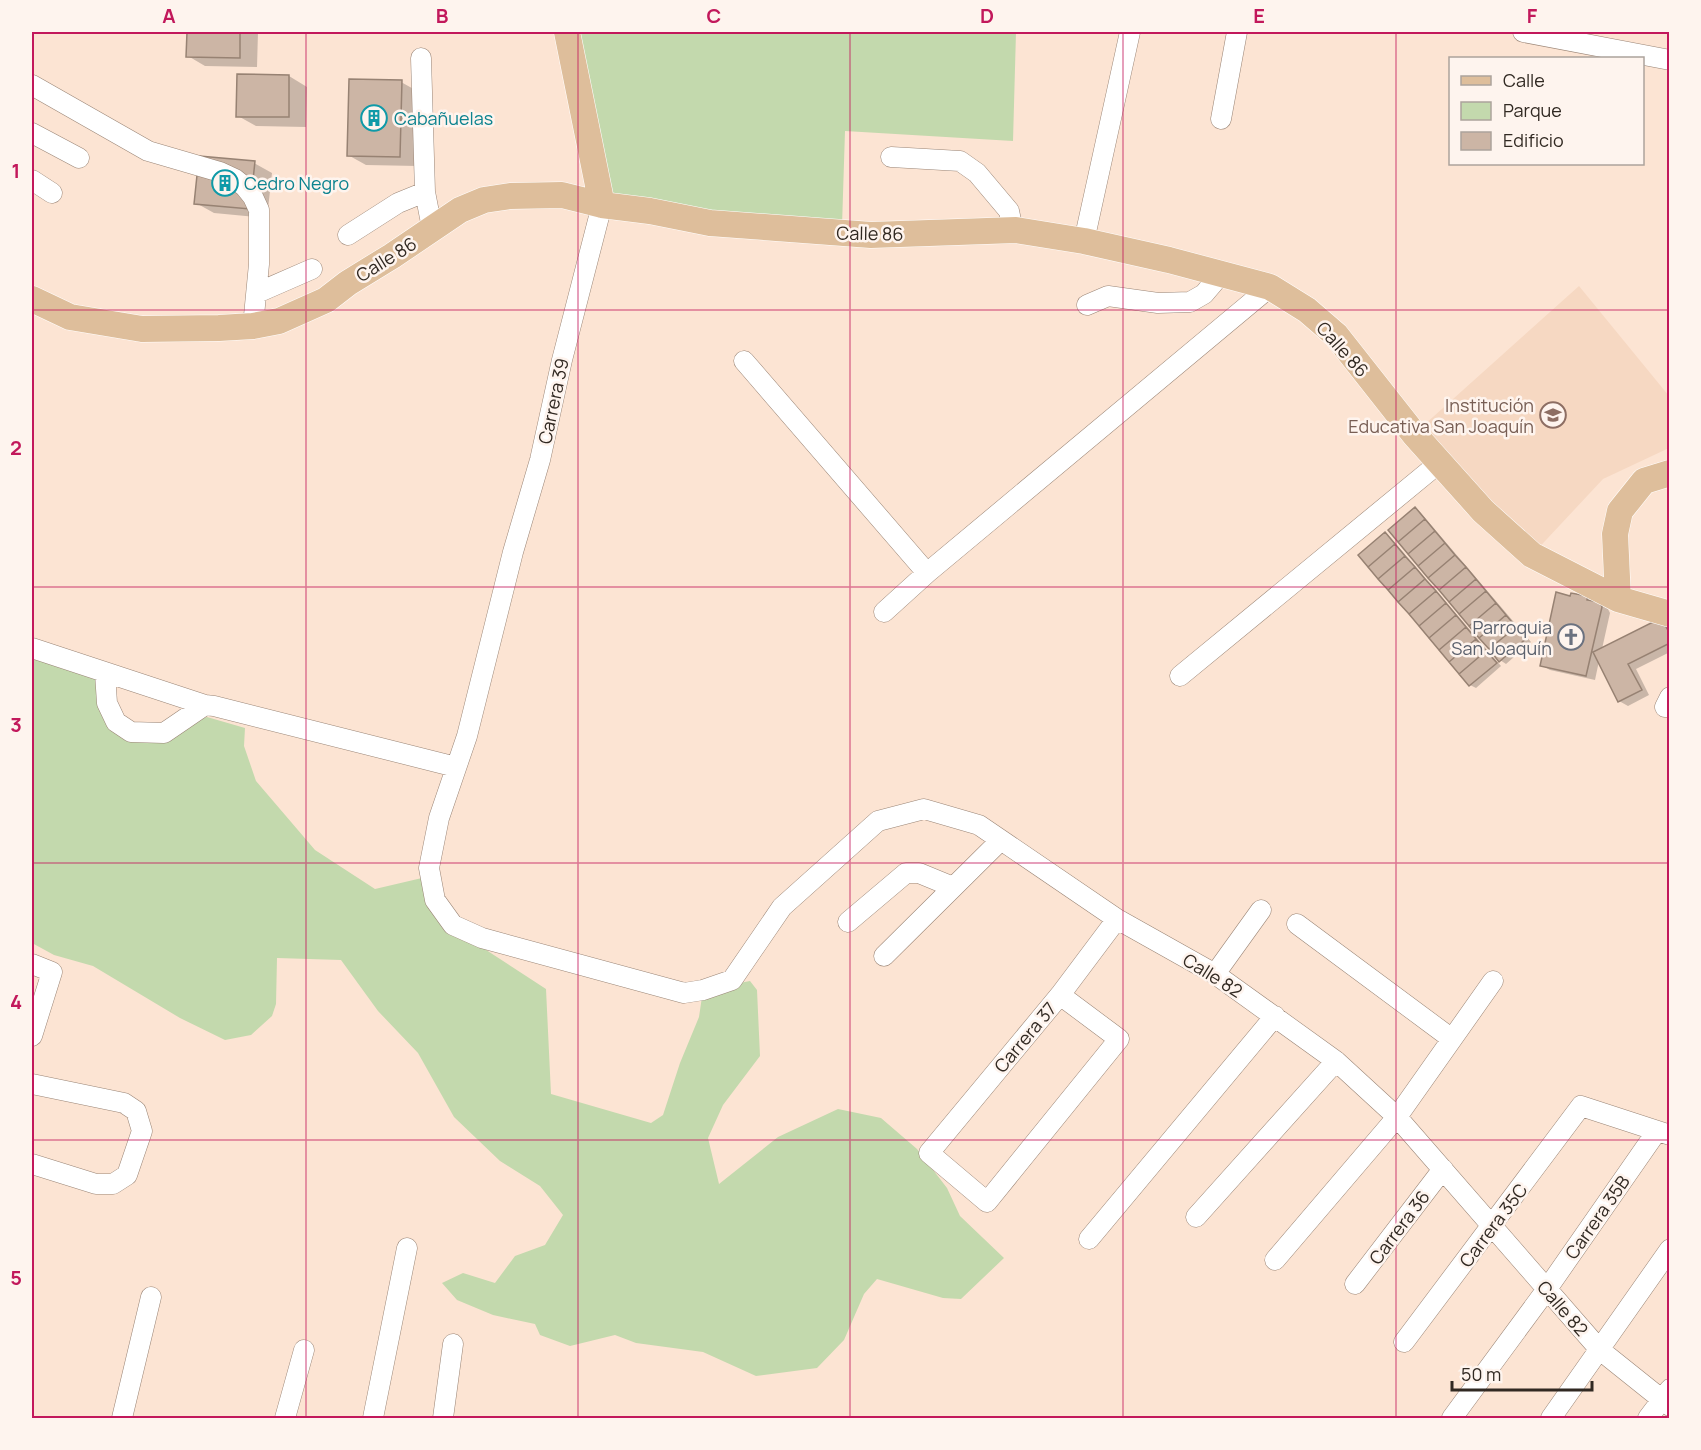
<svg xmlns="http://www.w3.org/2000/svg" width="1701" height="1450" viewBox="0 0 1701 1450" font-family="Manrope,sans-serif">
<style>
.built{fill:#f6d8c2}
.green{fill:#c3d9ad}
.shadow{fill:#0003}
.building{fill:#ccb5a5;stroke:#978273;stroke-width:1.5}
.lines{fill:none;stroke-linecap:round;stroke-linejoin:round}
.minor-casing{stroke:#9a8576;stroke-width:21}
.major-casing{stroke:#fff;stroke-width:27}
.minor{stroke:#fff;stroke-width:20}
.major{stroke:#debe9b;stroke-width:26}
.grid{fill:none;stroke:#c2185b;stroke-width:1.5;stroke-opacity:0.55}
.labels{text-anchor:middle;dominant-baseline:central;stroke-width:5;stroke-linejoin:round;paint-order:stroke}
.culture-label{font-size:18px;fill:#0d838f;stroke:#fef4ee;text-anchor:start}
.street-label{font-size:18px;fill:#312922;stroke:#fef4ee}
.education-label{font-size:18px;fill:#785e54;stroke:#fef4ee;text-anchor:end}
.worship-label{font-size:18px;fill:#5b616d;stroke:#fef4ee;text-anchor:end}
.neatline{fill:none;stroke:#c2185b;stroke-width:2}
.grid-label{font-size:20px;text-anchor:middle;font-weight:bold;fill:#c2185b}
</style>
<rect width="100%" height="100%" fill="#fce4d3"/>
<!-- built -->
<path class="built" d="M1579,286L1669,396V448L1603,479L1532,555L1414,434Z"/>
<!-- green -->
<path class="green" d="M567,32H1016L1013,141L845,131L842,226L604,199Z
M32,648L105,673L109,728L164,733L207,717L245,728L244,746L256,781L315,850L375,889L422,878L437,918L546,989L551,1094L651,1123L663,1115L680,1063L699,1017L703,990L750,981L757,990L760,1056L723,1105L708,1138L719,1184L778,1137L838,1109L881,1118L917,1149L947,1188L960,1216L1004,1258L961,1299L943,1298L877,1279L864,1294L844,1340L817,1368L756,1376L703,1352L636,1343L615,1335L570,1346L540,1335L535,1324L493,1315L457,1300L442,1283L463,1273L495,1283L515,1256L545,1245L563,1215L540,1186L500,1161L454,1117L418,1053L378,1011L341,960L277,958L276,1004L272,1016L251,1035L225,1040L180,1018L93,966L54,955L32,943Z"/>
<!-- shadow -->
<path class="shadow" d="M188,32H258L257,67L205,66L188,56Z
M289,76L307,87L306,127L256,126L238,116Z
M401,82L419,92L417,166L366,165L348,155Z
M254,163L272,173L267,218L214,213L196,203Z
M1415,509L1420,512L1531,642L1506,664L1500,660Z
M1385,534L1390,537L1501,666L1476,688L1470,685Z
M1571,598H1587L1608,609L1610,613L1602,649L1670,624V652L1636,669L1649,695L1628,706L1619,701L1599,661L1595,680L1550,670L1541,665Z"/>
<!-- building -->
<path class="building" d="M187,32H240V58L186,57Z
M237,74L289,75V117H236Z
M349,79L402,80L400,157L347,156Z
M199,156L255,161L250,209L194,204Z
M1415,507L1425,519L1398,542L1388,530Z
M1425,519L1435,531L1408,554L1398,542Z
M1435,531L1445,543L1418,566L1408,554Z
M1385,532L1395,544L1368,567L1358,555Z
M1445,543L1455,555L1428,578L1418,566Z
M1395,544L1405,556L1378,579L1368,567Z
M1455,555L1466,567L1439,590L1428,578Z
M1405,556L1415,567L1388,590L1378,579Z
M1415,567L1425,579L1398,602L1388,590Z
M1466,567L1476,579L1449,602L1439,590Z
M1425,579L1436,591L1409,614L1398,602Z
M1476,579L1486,591L1459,614L1449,602Z
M1436,591L1446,603L1419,626L1409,614Z
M1486,591L1496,603L1469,626L1459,614Z
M1556,592L1570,596L1571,593L1588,596L1587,600L1600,602L1602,607L1586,676L1540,666Z
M1446,603L1456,615L1429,638L1419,626Z
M1496,603L1506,615L1479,638L1469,626Z
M1456,615L1466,627L1439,650L1429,638Z
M1506,615L1516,627L1489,649L1479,638Z
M1661,618L1670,634V643L1628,664L1642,690L1618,702L1593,652Z
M1466,627L1476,639L1449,662L1439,650Z
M1516,627L1527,638L1499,662L1489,649Z
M1476,639L1486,651L1459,674L1449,662Z
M1486,651L1497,663L1469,686L1459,674Z"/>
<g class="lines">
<!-- minor casing -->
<g class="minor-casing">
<path id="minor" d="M1523,32L1670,60
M421,58L425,192L432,228
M32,85L148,151L220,172L235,179L245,187L253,197L259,210V264L253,326
M1221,119L1237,32
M32,133L79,158
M891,157L960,161L977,173L1009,211L1013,230
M32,180L52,193
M602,205L562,360L540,460L513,552L467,736L439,818L429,868L435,900L453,925L482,938L684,993L703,990L732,980L782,907L878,821L924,809L979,825L1117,919L1215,974L1336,1061L1397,1117L1600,1350L1670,1406
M348,235L398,203L425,192
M1084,241L1130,32
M257,293L312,269
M1087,305L1108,296L1158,303L1190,302L1204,294L1221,274
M744,361L927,573
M884,612L927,573L1270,287
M32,648L205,705L214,706L456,767
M105,673L107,703L116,722L131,732L164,733L205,705
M1180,676L1439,463
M1665,707L1670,697
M848,922L906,873H919L953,887
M1297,924L1452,1039
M884,956L1001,840
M32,964L52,972L32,1036
M1215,974L1261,910
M1060,995L1119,1039L987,1202L929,1153L1060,995L1117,919
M32,1084L124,1103L136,1111L142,1131L127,1175L113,1184H96L32,1164
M1196,1217L1336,1061
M1089,1239L1275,1016
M1275,1260L1397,1117L1493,981
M1355,1284L1443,1169
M1404,1342L1581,1106L1670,1135
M122,1418L151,1297
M285,1418L304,1350
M373,1418L407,1248
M443,1418L453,1344
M1452,1418L1547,1289L1657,1131
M1551,1418L1670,1249
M1648,1418L1670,1389"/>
</g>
<!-- major casing -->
<g class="major-casing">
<path id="major" d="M567,32L602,205
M32,299L70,317L142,329L219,328L253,326L279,321L326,300L348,283L392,256L460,210L484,200L510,196L562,195L602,205L650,211L710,223L871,235L1016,230L1084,241L1169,260L1270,287L1307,310L1336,335L1414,434L1483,511L1532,555L1618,599L1670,614
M1618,599L1615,534L1620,511L1644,481L1670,473"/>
</g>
<!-- minor -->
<use href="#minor" class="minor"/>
<!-- major -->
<use href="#major" class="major"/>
</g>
<!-- grid -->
<path class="grid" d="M306,32V1418M578,32V1418M850,32V1418M1123,32V1418M1396,32V1418M32,310H1670M32,587H1670M32,863H1670M32,1140H1670"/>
<!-- icons -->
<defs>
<g id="building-ring" transform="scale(1.35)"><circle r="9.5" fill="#fef4ee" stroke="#0f9aa8" stroke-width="1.5"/><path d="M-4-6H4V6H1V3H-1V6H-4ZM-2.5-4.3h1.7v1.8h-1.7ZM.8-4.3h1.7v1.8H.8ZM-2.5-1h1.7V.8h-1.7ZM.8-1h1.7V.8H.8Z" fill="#0f9aa8"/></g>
<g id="school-ring" transform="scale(1.35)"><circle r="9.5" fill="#fef4ee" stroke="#8d6e63" stroke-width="1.5"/><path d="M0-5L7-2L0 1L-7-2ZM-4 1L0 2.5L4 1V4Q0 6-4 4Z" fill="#8d6e63"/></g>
<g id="church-ring" transform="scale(1.35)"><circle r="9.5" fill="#fef4ee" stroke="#6b7280" stroke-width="1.5"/><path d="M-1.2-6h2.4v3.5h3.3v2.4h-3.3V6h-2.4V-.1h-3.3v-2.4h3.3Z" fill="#6b7280"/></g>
</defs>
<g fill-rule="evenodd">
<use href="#building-ring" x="374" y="118"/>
<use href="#building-ring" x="225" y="183"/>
<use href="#school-ring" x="1553" y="415"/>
<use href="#church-ring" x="1571" y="637"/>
</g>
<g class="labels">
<!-- culture labels -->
<g class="culture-label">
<text x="394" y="118">Cabañuelas</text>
<text x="244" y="183">Cedro Negro</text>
</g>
<!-- street labels -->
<g class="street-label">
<text transform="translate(870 233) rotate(1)">Calle 86</text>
<text transform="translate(386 259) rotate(-32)">Calle 86</text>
<text transform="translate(1343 349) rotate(48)">Calle 86</text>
<text transform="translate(553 401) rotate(-78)">Carrera 39</text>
<text transform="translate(1213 975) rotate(32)">Calle 82</text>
<text transform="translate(1025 1037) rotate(-50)">Carrera 37</text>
<text transform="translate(1597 1217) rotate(-55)">Carrera 35B</text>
<text transform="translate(1493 1225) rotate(-53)">Carrera 35C</text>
<text transform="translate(1399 1227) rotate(-53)">Carrera 36</text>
<text transform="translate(1563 1308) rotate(49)">Calle 82</text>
</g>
<!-- education labels -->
<g class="education-label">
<text x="1534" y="405">Institución<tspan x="1534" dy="21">Educativa San Joaquín</tspan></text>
</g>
<!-- worship labels -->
<g class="worship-label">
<text x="1552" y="627">Parroquia<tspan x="1552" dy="21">San Joaquín</tspan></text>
</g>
</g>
<!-- border -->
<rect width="1701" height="1450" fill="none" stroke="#fef4ee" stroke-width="66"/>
<!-- legend -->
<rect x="1449" y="57" width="195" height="108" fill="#fef4ee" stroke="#aca39c" stroke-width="1.5"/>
<rect x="1461" y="76" width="30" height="9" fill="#debe9b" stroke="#aca39c" stroke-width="1.5"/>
<text x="1503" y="87" font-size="18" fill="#312922">Calle</text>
<rect x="1461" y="102" width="30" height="18" fill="#c3d9ad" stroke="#aca39c" stroke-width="1.5"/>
<text x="1503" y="117" font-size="18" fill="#312922">Parque</text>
<rect x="1461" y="132" width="30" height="18" fill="#ccb5a5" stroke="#aca39c" stroke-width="1.5"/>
<text x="1503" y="147" font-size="18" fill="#312922">Edificio</text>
<!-- scale -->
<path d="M1452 1381v9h140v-9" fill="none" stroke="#312922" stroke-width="3"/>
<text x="1461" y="1381" font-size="18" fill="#312922" stroke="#fef4ee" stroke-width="4.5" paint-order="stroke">50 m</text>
<rect x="33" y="33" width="1635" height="1384" class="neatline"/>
<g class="grid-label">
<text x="169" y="23">A</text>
<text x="442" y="23">B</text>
<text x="714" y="23">C</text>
<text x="987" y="23">D</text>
<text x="1259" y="23">E</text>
<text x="1532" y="23">F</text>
<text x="16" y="178">1</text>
<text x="16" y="455">2</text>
<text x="16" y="732">3</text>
<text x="16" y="1009">4</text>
<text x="16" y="1285">5</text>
</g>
</svg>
